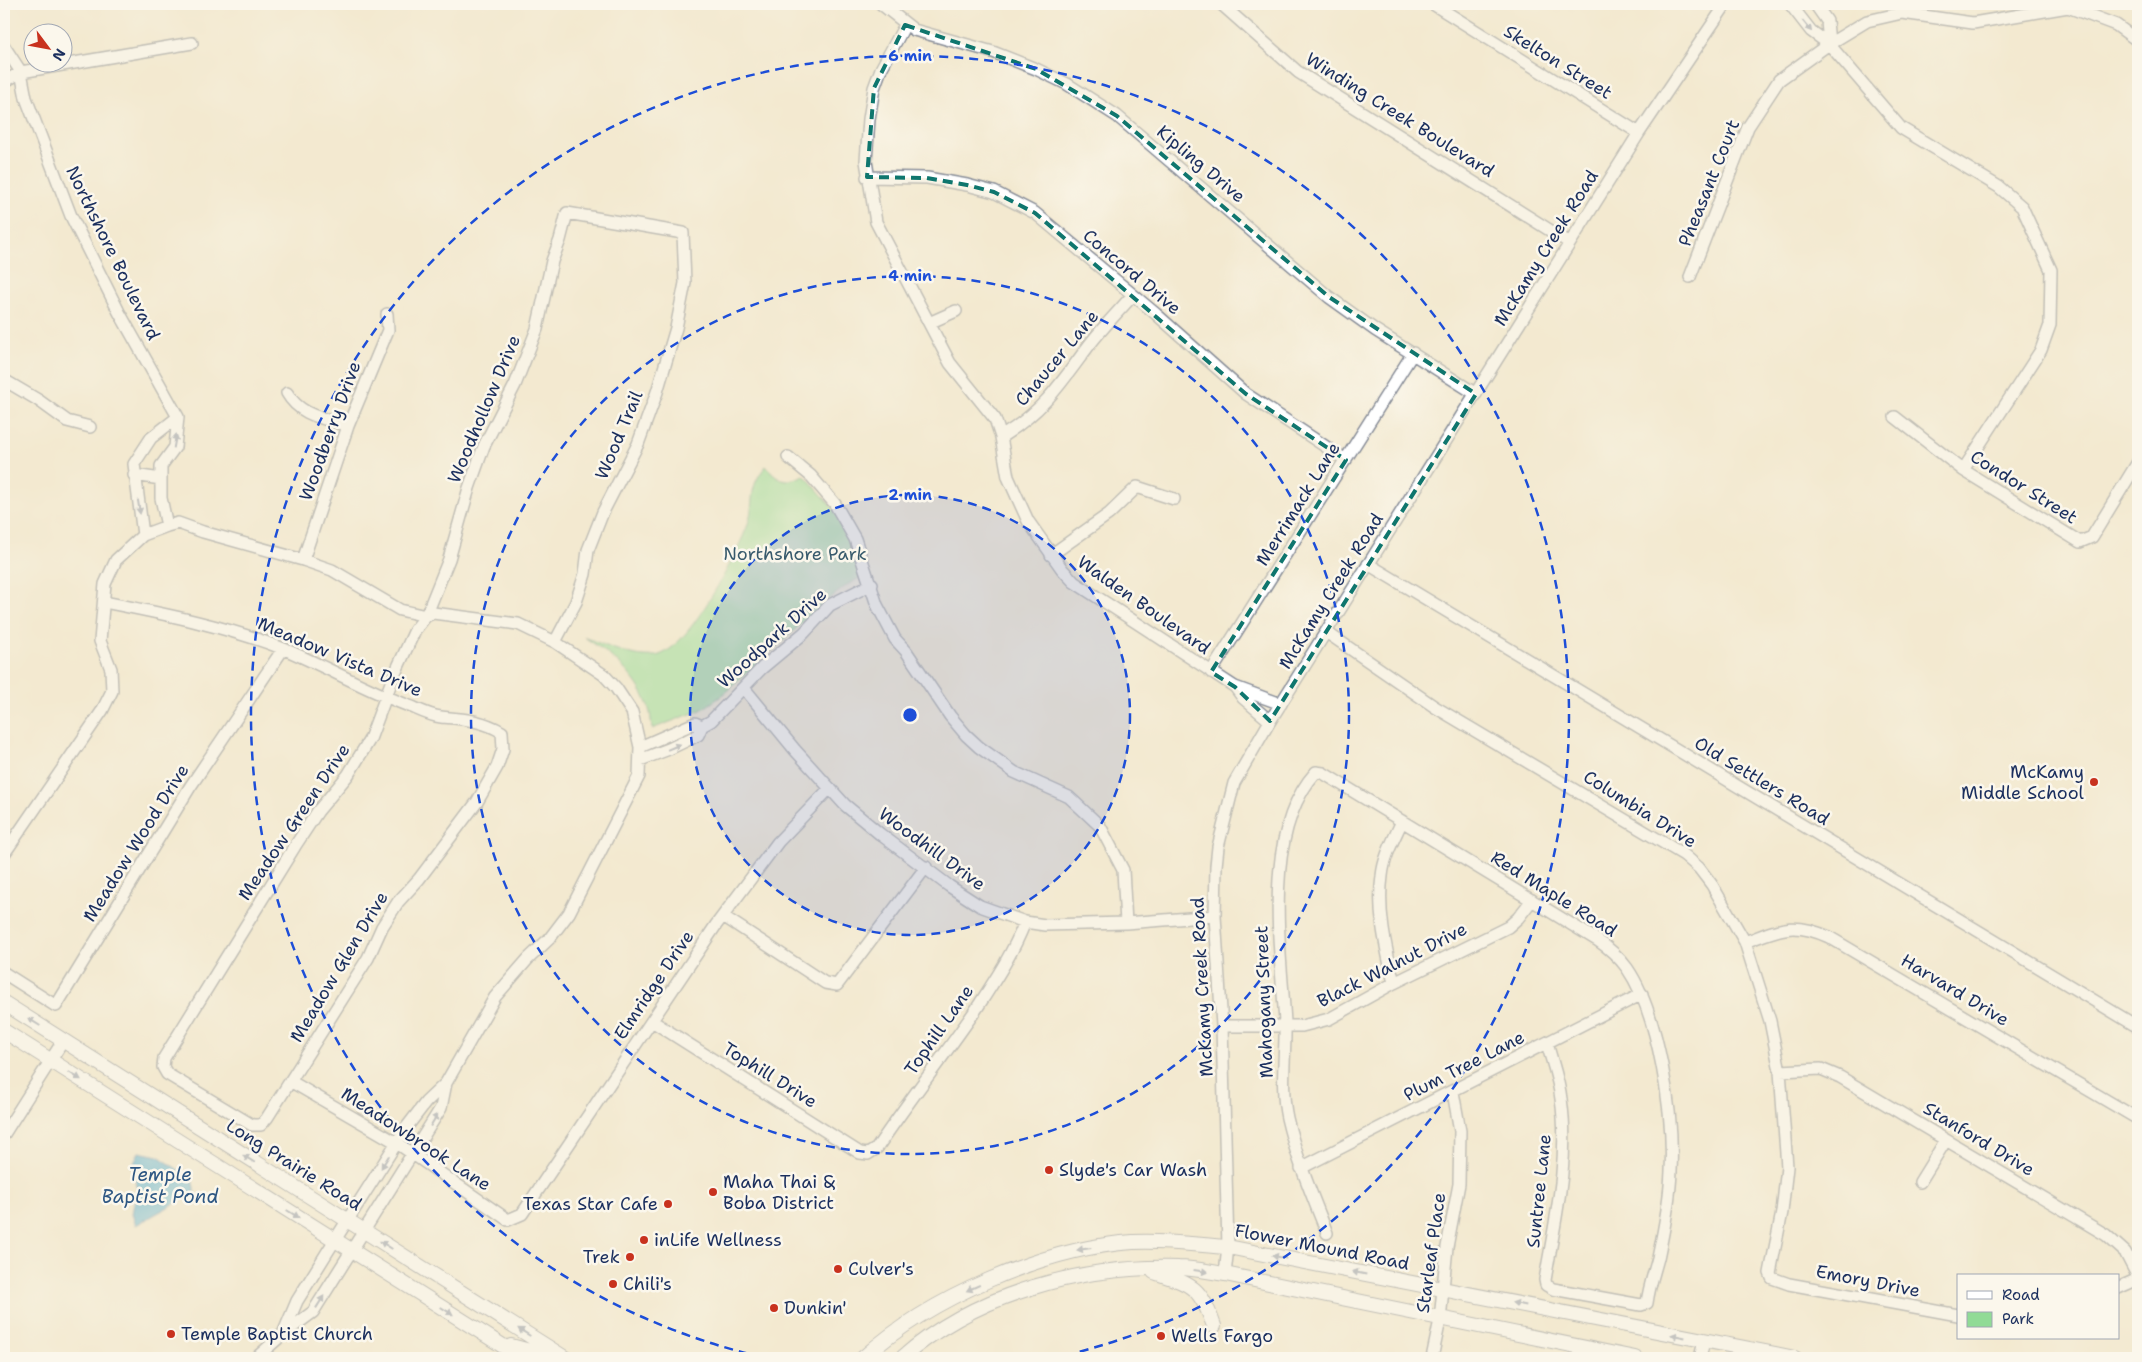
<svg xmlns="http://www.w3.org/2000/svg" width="2142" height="1362" viewBox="0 0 2142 1362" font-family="'Shantell Sans',sans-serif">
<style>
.green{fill:#91db96;stroke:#56857a}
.water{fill:#5cb4d9;stroke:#3c729c}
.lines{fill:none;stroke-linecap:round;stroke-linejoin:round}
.minor-casing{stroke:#878c97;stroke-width:14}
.major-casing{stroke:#878c97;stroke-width:16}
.minor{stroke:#fff;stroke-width:11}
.major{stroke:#fff;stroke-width:14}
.oneway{fill:#8d97ae}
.marked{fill:none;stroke:#0f766e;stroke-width:4;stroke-dasharray:10 6;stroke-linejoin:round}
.ring{fill:none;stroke:#1d4ed8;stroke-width:2.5;stroke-dasharray:9 6}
.poi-dot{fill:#c8321e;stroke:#fbf7ec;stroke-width:2}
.labels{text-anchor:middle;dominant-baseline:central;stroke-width:5;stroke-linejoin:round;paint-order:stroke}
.street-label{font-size:18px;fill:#1b2f5e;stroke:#fbf7ec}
.park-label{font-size:18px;fill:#385a6c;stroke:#fbf7ec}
.poi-label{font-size:18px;fill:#1b2f5e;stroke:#fbf7ec;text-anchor:start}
.water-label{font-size:19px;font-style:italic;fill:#2e5783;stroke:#fbf7ec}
.centre{fill:#1d4ed8;stroke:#fbf7ec;stroke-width:2.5}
.ring-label{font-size:15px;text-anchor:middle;font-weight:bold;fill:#1d4ed8;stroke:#fbf7ec;stroke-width:5;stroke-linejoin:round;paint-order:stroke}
</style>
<rect width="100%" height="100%" fill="#fbf7ec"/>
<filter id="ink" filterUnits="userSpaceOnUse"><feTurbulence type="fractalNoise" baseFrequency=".02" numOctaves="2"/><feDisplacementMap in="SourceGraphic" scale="10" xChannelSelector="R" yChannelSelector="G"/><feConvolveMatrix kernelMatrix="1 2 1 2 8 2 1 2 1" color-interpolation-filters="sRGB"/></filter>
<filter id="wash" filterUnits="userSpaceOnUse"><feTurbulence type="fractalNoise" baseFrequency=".0096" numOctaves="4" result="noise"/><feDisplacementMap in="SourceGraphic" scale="20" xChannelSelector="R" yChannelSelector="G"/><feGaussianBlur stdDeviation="1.12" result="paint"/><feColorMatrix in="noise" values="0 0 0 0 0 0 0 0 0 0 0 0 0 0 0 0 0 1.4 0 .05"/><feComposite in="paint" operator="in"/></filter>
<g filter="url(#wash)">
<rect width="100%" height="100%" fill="#f3e9d0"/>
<!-- green -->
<path class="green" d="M766,466C777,479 787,485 803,475L807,478L835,510L851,538L865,575L847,585L828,600L720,697L701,710L652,729C651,722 651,713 648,706C637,675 610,654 584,637C605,645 631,658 654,656C686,655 736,555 747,527C756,501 746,490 766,466Z"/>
<!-- water -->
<path class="water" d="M139,1152L158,1156L192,1179L195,1192L136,1225L132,1214L137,1187L132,1166Z"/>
</g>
<g filter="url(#ink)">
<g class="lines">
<!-- minor casing -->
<g class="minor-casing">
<path id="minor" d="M881,4L914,30L993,52L1036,69L1067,84L1117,116L1329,297L1375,330L1476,394
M1221,4L1298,72L1570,243
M1433,4L1639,133
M1790,4L1811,31L1829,44L1901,128L1999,187L2022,207L2051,270L2050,325L2041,350L1963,470
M1815,4L1827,21L1829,44
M905,25L881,69L874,88L869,119L866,161L876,222L950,363L995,419L1001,437L1008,477L1028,521L1062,569L1074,582L1235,687L1281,704
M4,46L21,72L26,98L71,216L119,312L178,417L175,447L161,466V498L167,526
M4,82L21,72L192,43
M867,177L927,178L967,185L994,192L1035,213L1156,314L1246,394L1346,460
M1690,277L1748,127L1779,80L1829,44L1867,21L1902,13L1973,23L2068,7L2116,25L2138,41
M929,323L956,311
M4,380L38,400L67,421L90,427
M287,393C300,416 324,418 348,426
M1895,417L1963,470L2080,542L2092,537L2138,462
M1001,437C1043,411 1059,386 1087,348C1101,329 1118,312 1133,295
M788,457L811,476L835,504L855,539L877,605L895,639L906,651L950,716L966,735L979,747L1014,772L1069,797L1100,826L1123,870L1126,923
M134,475L161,479
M143,535L134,464L151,438L178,417
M1051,555L1109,514L1137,487L1174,499
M303,560L348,426L388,330L387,314
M1368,564L2138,1027
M104,602C164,614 226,626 284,649C327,667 368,691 412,707C421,711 431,716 441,717C463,719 482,720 502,732L503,749L497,767L477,802L419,879L398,902L382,927L368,958L267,1118L261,1125H252L167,1074L163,1067L164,1058L295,846L318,811L348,775L370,739L392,680L415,630L426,616L449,559L469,488L484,446L515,385L537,329L552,261L560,240L567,213L683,233L685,283L676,328L657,392L638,444L603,512L588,550L585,574L576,602L555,642
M1326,632L1435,707L1684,855L1699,868L1712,885L1745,942L1770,1021L1780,1071L1787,1167L1782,1212L1770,1273L1772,1278L1789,1284L1958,1315
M1211,672L1413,353
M1235,687L1243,698L1270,721
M744,688L795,750L845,805L880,834L949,886L980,906L1025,922L1045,925L1126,923L1215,916
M640,747L695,723L702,726
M640,760L669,749L698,735L702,726L711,721L762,668L804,633L830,605L872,584
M4,854L102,711L112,691L111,669L100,641L105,584L116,560L143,535L167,526L178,523L203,532L303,560L332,570L400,610L426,616L433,613L518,624L555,642L604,675L616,688L632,712L640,747L639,776L569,913L550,938L528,959L495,997L446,1083L426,1102L406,1128L328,1251L297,1301L283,1334
M723,916L825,983L837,985L926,867
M1745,942C1780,929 1792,921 1829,937L2138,1119
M4,973L56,1006L190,787L283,649
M1394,983C1386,948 1377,912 1382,876C1384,856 1394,839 1402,821
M652,1021L860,1153L868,1154L877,1148C909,1100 945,1055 977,1008C995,980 1013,953 1025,922
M1222,1026H1302L1329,1019L1394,983L1508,927L1518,918L1532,900
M1780,1071L1821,1069L1840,1077L2106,1235L2125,1252L2138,1277
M290,1081L397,1143L508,1220L522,1214L716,925L778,842L830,788
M4,1134L63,1041
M1301,1168L1642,994
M1920,1182L1946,1140
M1327,1233C1312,1195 1296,1157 1287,1118C1280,1086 1286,1054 1285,1023C1281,948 1261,833 1316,772L1323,773L1597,940C1609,948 1619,957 1627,968C1659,1014 1674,1116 1671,1171C1670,1200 1664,1230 1658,1258C1654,1273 1649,1287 1647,1303L1641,1305L1553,1289L1546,1285L1545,1280C1555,1221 1570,1160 1561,1099C1559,1080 1552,1062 1547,1043
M1225,1274L1228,1247L1222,1026L1215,916L1216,866L1218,847L1234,783L1270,721L1639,133L1726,4
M2118,1288L2138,1279
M256,1358L283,1334L313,1312L441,1108L446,1083
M1432,1358L1440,1320L1447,1247L1459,1184L1460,1131L1453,1092
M1700,1358L1704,1341"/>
</g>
<!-- major casing -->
<g class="major-casing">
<path id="major" d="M4,1003L565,1358
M4,1031L522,1358
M1154,1272C1193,1285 1200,1286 1214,1326
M511,1346L545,1355L555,1352
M863,1358C929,1298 1044,1248 1133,1242C1164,1240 1197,1245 1228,1247L1795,1358
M902,1358C975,1293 1083,1265 1179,1268C1194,1268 1210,1272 1225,1274L1635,1358"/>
</g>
<!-- minor -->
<use href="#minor" class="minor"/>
<!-- major -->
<use href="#major" class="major"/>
</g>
<!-- one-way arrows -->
<defs><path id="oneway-solid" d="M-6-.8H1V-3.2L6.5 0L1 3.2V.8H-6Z" transform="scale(1.25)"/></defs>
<g class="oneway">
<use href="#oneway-solid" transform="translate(1807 26) rotate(51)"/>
<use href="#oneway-solid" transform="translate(175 441) rotate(-80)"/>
<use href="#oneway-solid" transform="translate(139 507) rotate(81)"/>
<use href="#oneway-solid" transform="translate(674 747) rotate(-23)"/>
<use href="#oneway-solid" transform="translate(34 1022) rotate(-148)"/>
<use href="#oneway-solid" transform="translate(75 1076) rotate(32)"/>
<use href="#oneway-solid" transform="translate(434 1120) rotate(-59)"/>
<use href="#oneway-solid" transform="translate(249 1159) rotate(-148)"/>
<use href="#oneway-solid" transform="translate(385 1162) rotate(122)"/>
<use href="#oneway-solid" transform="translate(293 1214) rotate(32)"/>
<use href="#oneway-solid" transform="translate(386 1245) rotate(-148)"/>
<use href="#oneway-solid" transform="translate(1084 1249) rotate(172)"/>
<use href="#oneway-solid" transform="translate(1279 1257) rotate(-169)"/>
<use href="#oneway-solid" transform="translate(1201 1271) rotate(8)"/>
<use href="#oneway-solid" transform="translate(1359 1273) rotate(-169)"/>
<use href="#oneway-solid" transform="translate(973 1288) rotate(156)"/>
<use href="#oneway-solid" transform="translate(320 1302) rotate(-58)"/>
<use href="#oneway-solid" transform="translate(1519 1304) rotate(-169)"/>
<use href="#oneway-solid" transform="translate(447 1311) rotate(32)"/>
<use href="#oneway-solid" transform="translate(524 1332) rotate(-148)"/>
<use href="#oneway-solid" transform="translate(1678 1336) rotate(-169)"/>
</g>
</g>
<!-- marked area -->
<path d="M0 0H2142V1362H0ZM905,25L1036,69L1117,116L1329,297L1476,394L1270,721L1235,687L1211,672L1346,460L1246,394L1035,213L994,192L967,185L927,178L867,177L874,88Z" fill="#f3e9d0" fill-opacity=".55" fill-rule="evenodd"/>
<path class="marked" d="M905,25L1036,69L1117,116L1329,297L1476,394L1270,721L1235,687L1211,672L1346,460L1246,394L1035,213L994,192L967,185L927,178L867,177L874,88Z"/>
<!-- distance rings -->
<circle cx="910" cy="715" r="220" fill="#1d4ed8" fill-opacity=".12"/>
<g class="ring">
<circle cx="910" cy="715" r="220"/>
<circle cx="910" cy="715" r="439"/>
<path d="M762 1357A659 659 0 1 1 1058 1357"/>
</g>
<!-- markers -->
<g class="poi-dot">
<circle cx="2094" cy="782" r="5"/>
<circle cx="1049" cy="1170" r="5"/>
<circle cx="713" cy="1192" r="5"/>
<circle cx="668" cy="1204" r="5"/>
<circle cx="644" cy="1240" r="5"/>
<circle cx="630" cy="1257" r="5"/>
<circle cx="838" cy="1269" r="5"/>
<circle cx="613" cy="1284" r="5"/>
<circle cx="774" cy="1308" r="5"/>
<circle cx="171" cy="1334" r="5"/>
<circle cx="1161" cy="1336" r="5"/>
</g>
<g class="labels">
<!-- street labels -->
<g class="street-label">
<text transform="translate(1558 62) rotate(32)">Skelton Street</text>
<text transform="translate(1400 115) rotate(32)">Winding Creek Boulevard</text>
<text transform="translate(1201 164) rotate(40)">Kipling Drive</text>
<text transform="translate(1709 183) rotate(-68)">Pheasant Court</text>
<text transform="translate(1546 248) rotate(-58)">McKamy Creek Road</text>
<text transform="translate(113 253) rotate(64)">Northshore Boulevard</text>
<text transform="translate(1132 272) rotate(40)">Concord Drive</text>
<text transform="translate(1057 358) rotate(-50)">Chaucer Lane</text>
<text transform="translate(484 409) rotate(-67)">Woodhollow Drive</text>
<text transform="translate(330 431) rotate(-70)">Woodberry Drive</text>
<text transform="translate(619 435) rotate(-67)">Wood Trail</text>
<text transform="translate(2024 487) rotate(32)">Condor Street</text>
<text transform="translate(1298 504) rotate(-58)">Merrimack Lane</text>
<text transform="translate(1331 591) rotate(-58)">McKamy Creek Road</text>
<text transform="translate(1144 605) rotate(35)">Walden Boulevard</text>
<text transform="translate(772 638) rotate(-42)">Woodpark Drive</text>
<text transform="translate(340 657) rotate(23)">Meadow Vista Drive</text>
<text transform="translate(1762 781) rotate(31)">Old Settlers Road</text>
<text transform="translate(1640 809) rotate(32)">Columbia Drive</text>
<text transform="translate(294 822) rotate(-56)">Meadow Green Drive</text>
<text transform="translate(136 843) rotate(-58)">Meadow Wood Drive</text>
<text transform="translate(932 849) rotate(36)">Woodhill Drive</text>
<text transform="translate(1554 894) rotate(32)">Red Maple Road</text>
<text transform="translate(1392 965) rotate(-27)">Black Walnut Drive</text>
<text transform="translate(339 967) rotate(-59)">Meadow Glen Drive</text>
<text transform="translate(654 985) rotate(-56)">Elmridge Drive</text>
<text transform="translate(1202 987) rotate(-93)">McKamy Creek Road</text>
<text transform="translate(1955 990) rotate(31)">Harvard Drive</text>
<text transform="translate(1264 1002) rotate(-92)">Mahogany Street</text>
<text transform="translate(939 1030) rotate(-55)">Tophill Lane</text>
<text transform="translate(1464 1066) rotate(-27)">Plum Tree Lane</text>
<text transform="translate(770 1075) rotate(32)">Tophill Drive</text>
<text transform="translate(416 1139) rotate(33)">Meadowbrook Lane</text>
<text transform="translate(1979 1139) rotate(31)">Stanford Drive</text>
<text transform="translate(294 1165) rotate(32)">Long Prairie Road</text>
<text transform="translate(1539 1191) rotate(-84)">Suntree Lane</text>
<text transform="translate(1322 1247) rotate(11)">Flower Mound Road</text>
<text transform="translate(1431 1253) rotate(-82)">Starleaf Place</text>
<text transform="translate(1868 1281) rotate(11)">Emory Drive</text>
</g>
<!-- park labels -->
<g class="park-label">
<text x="795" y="554">Northshore Park</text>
</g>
<!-- poi labels -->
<g class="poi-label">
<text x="2084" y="772" text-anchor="end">McKamy<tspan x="2084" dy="21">Middle School</tspan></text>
<text x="1059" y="1170">Slyde's Car Wash</text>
<text x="723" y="1182">Maha Thai &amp;<tspan x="723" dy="21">Boba District</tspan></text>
<text x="658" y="1204" text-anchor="end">Texas Star Cafe</text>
<text x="654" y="1240">inLife Wellness</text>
<text x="620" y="1257" text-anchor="end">Trek</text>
<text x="848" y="1269">Culver's</text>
<text x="623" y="1284">Chili's</text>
<text x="784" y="1308">Dunkin'</text>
<text x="181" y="1334">Temple Baptist Church</text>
<text x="1171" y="1336">Wells Fargo</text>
</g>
<!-- water labels -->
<g class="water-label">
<text x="160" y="1174">Temple<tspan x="160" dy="22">Baptist Pond</tspan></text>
</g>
</g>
<circle cx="910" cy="715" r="8" class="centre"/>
<g class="ring-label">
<text x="910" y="61">6 min</text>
<text x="910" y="281">4 min</text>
<text x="910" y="500">2 min</text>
</g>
<!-- margin -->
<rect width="2142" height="1362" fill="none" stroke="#fbf7ec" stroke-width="20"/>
<!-- legend -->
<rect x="1957" y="1274" width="162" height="65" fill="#fbf7ec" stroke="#a1a7b3"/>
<rect x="1967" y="1291" width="25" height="8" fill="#ffffff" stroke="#a1a7b3"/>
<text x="2002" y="1300" font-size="15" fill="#1b2f5e">Road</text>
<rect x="1967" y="1312" width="25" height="15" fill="#91db96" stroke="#a1a7b3"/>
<text x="2002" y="1324" font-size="15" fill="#1b2f5e">Park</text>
<!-- north arrow -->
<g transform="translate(48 48) rotate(122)"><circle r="24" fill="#fbf7ec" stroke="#a1a7b3"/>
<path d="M0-4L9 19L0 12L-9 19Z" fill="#c8321e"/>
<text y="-8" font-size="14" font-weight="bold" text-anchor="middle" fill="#1b2f5e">N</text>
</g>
</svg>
